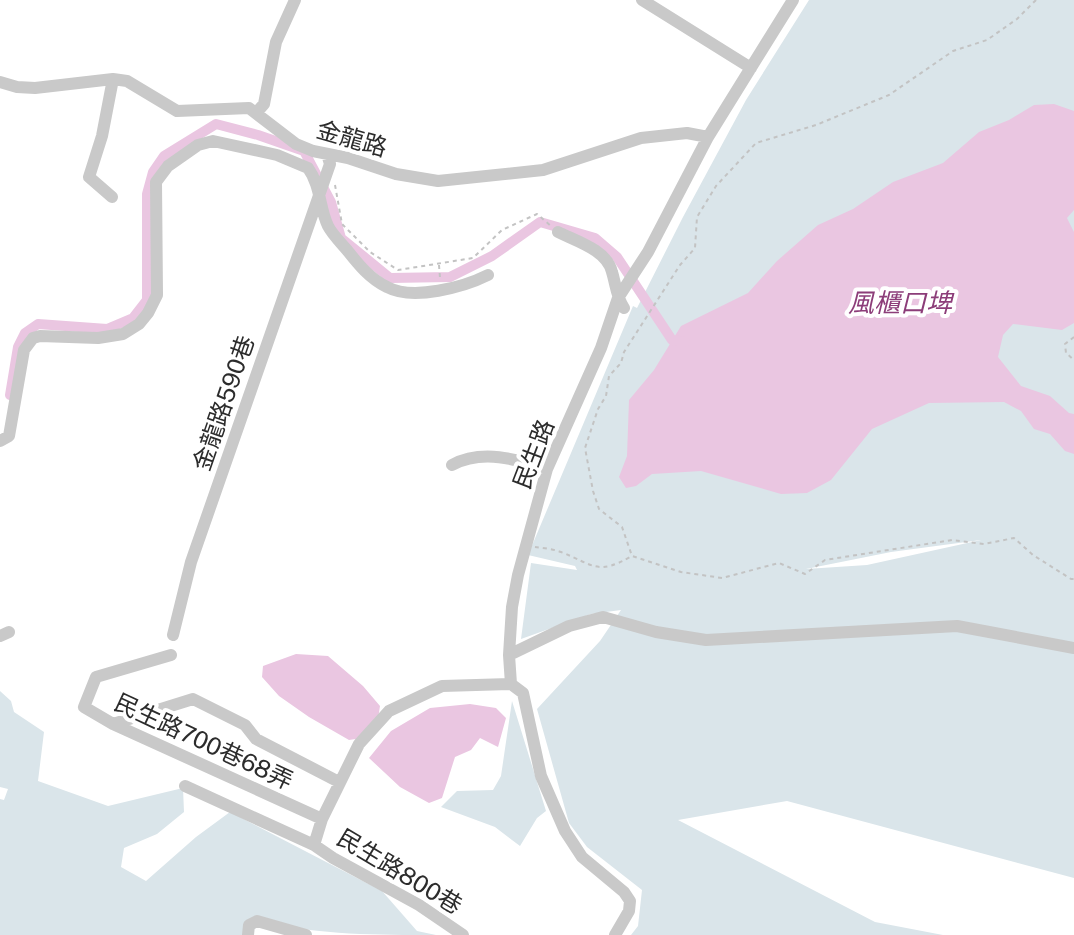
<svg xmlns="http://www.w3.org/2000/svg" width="1074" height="935" viewBox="0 0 1074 935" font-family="'Public Sans','Noto Sans TC',sans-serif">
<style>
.green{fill:#dae5ea;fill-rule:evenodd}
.water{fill:#eac6e1}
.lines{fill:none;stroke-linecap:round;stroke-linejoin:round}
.canal{stroke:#eac6e1;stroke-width:10}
.path{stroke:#c3c3c3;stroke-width:2;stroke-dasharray:4 4;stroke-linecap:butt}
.minor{stroke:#c9c9c9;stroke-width:12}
.labels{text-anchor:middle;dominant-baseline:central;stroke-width:8;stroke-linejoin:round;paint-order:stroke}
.street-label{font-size:24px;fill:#2c2c2c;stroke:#fff}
.water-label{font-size:26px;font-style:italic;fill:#8c3d79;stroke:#fff}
</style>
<rect width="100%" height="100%" fill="#fff"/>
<!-- green -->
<path class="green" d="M809,0H1074V878L787,801L678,820L875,922L943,935H631L638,926L642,890L587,847L569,823L537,709L600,641L621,610L591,614L521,639L531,563L577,570L575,566L528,555L633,306L637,308L683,217L746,100ZM981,540L867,565L806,569L891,552Z
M0,691L11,701L14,712L44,732L38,781L108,806L183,788L184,812L157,834L124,848L121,867L146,881L196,837L230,812L382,891L417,931L436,935C378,935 320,935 264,922L246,935H0V799L4,800L8,789L0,787Z
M512,701L546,811L537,818L520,846L495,827L441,807L457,791L493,790L501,776Z"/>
<!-- water -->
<path class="water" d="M1054,104L1074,111V210L1067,218L1074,232V323L1062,330L1013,324L1003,335L998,357L1021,386L1050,396L1069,413L1074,414V454L1065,451L1050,434L1034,429L1021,411L1004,402L929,403L872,429L831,480L807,493L781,494L701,471L652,474L636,486L626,488L619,477L627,456L629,400L654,370L681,326L748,293L777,261L818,225L853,209L893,182L943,163L979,132L1009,120L1034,105Z
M296,654L328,656L363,686L380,706L378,719L362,738L349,740L309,717L279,696L262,677L263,666Z
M470,704L496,708L506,718L498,747L480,738L471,750L455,757L442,798L429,803L400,787L369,758L391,731L430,708Z"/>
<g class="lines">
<!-- canal -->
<path class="canal" d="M10,395L18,347L25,333L38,324L107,329L133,318L147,300V194L153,172L164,156L216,124L258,135L304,151L331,202L341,238L390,278L450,277L492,256L540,222L595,238L617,257L672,340L685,342"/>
<!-- path -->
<path class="path" d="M1036,0L1017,19L987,40L953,51L889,95L816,125L756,143L716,186L697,217L695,248L680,265L624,352L621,363L609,376L606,396L598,409L585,448L593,491L599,509L622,527L632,556L681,572L722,578L779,563L805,574L825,560L952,540L984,544L1014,538L1033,555L1071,579H1074
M335,185L342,224L370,252L398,270L473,258L502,230L537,214L551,226
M439,265L440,278
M1074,337L1065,344L1066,353L1074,360
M535,547C543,548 553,549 561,552C594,565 597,576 632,556"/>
<!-- minor -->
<path class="minor" d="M642,0L751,68
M0,82L17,87L35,88L113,79L127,81L177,111L249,108L296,144L313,151L348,158L396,174L438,181L543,170L641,138L687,133L708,137
M257,112L264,104L276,42L295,0
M112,197L89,177L102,136L113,79
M558,232C576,241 607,250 612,272C616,285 616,296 624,308
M0,441L9,436L24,350L33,338L40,336L98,338L123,334L139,324L148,313L157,295L156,182L168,166L198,145L213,141L277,155L308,168C321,186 319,207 328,226C332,234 341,243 347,250C358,264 370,279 387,287C413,301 464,287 488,275
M452,465C482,449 516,459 547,469
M173,635L191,562L330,164L327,154
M0,636L9,632
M171,655L96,677L84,707L113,724L322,819
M509,655L569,626L603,617L656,632L706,640L957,626L1074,648
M113,724L193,699L245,725L256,739L339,782
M185,786L314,845L333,858L419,905L463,935
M314,845L322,819L359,744L389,711L442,686L511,684
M248,935L249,925L257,921L306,935
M615,935L629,911L630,901L624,892L582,857L565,831L541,776L523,693L511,684L509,655L512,607L518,575L547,469L601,348L618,298L648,252L708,137L793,0"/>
</g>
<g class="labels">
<!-- street labels -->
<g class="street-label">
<text transform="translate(352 138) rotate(16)">金龍路</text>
<text transform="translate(223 403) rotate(-71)">金龍路590巷</text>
<text transform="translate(533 454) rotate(-69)">民生路</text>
<text transform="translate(204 741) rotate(25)">民生路700巷68弄</text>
<text transform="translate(400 871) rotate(31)">民生路800巷</text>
</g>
<!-- water labels -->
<g class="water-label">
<text x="900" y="302">風櫃口埤</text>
</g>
</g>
</svg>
